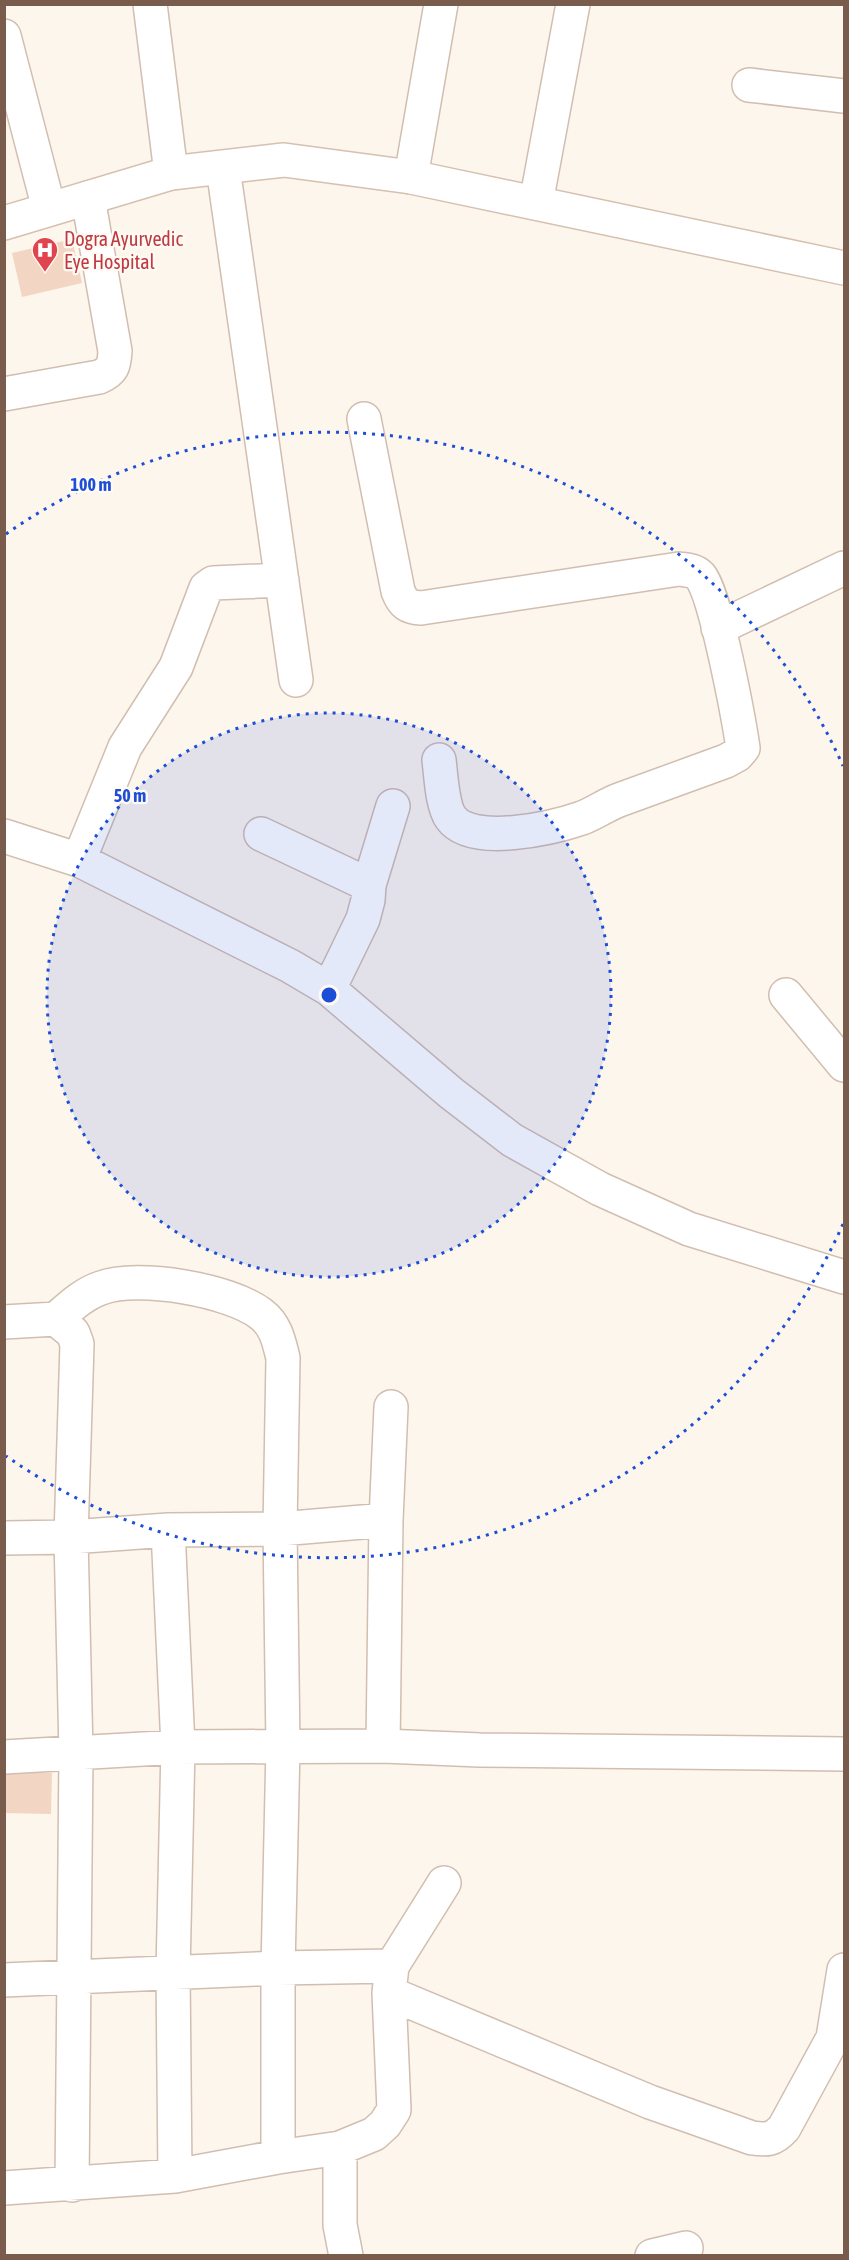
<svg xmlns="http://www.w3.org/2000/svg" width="849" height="2260" viewBox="0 0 849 2260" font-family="'Asap Condensed',sans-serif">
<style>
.building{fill:#f3d5c3}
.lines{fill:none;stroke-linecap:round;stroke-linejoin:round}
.minor-casing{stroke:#d1beb0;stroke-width:36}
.tertiary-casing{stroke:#d1beb0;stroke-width:36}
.secondary-casing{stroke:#d6c0b0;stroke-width:36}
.minor{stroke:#fff;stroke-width:33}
.tertiary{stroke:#fff;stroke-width:33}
.secondary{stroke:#fff;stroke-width:33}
.ring{fill:none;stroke:#1d4ed8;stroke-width:3;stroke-dasharray:3 6}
.labels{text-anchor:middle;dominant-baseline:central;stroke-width:4.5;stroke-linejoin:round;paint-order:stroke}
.health-label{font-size:20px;fill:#be3a42;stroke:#fffaf3;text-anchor:start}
.centre{fill:#1d4ed8;stroke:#fffaf3;stroke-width:3}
.ring-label{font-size:18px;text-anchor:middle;font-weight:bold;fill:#1d4ed8;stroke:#fffaf3;stroke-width:4.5;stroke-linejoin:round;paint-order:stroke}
</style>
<rect width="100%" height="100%" fill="#fdf6ec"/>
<!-- building -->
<path class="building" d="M72,239L82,283L22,297L12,253Z
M4,1772L52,1773L51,1814L4,1813Z"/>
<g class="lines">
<!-- minor casing -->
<g class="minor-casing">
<path id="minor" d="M150,4L171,173
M749,85L844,96
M223,168L296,680
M411,177L441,4
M536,203L573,4
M4,394L99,377C113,371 114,366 115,351L88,198
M364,419L398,591C403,604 408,607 421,608L679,569C686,570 694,570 700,576C715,590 739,721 743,748L737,755L726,761C691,774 655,787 619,800C606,805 595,813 582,818C553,828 472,847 451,818C442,806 441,775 439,760
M718,628L844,568
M261,834L369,885
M4,836L79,860L290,966L329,989L451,1093L512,1140L600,1189L689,1229L844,1277
M79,860L125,747L176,667L206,588L213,583L282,580
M329,989L363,919L368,900L369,885L393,806
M786,995L844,1065
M56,1319C70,1307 83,1294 101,1288C138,1274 230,1290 261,1314C276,1325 279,1342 283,1358L280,1529L283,1747L278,1968V2157
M4,1322L56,1319L73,1333L77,1344L71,1537L76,1753L72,2185
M168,1530L178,1747L173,1972L175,2176
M4,1538L71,1537L168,1530L280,1529L386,1520
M383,1746L386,1520L391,1407
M4,1757L178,1747L383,1746L480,1750L844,1754
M4,1980L278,1968L392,1966
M389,1993L650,2102L752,2138C767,2140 773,2140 784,2128L833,2038L844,1970
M340,2148V2225L346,2256
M4,2188L175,2176L278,2157L340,2148L374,2134L385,2124L394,2110L389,1993L392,1966L444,1883
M652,2256L686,2248"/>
</g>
<!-- tertiary casing -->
<g class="tertiary-casing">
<path id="tertiary" d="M4,36L49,209"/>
</g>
<!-- secondary casing -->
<g class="secondary-casing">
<path id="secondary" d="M4,223L171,173L284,160L411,177L844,268"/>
</g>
<!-- minor -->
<use href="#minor" class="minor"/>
<!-- tertiary -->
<use href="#tertiary" class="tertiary"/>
<!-- secondary -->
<use href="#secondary" class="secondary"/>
</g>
<!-- distance rings -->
<circle cx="329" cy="995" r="282" fill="#1d4ed8" fill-opacity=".12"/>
<g class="ring">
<circle cx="329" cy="995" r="282"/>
<path d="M843 1224A563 563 0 0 1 6 1456M6 534A563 563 0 0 1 843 766"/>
</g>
<!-- icons -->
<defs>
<g id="hospital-pin" transform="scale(1.35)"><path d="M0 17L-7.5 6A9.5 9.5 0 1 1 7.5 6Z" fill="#e0444e" stroke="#fffaf3"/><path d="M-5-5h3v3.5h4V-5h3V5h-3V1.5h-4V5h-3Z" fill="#fff"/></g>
</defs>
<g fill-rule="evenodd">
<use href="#hospital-pin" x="45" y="250"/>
</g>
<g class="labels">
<!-- health labels -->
<g class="health-label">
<text x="64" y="238">Dogra Ayurvedic<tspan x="64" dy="23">Eye Hospital</tspan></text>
</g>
</g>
<circle cx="329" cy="995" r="9" class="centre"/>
<g class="ring-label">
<text x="91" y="491">100 m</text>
<text x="130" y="802">50 m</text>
</g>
<!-- border -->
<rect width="849" height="2260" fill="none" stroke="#7a5c4d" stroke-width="12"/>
</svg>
